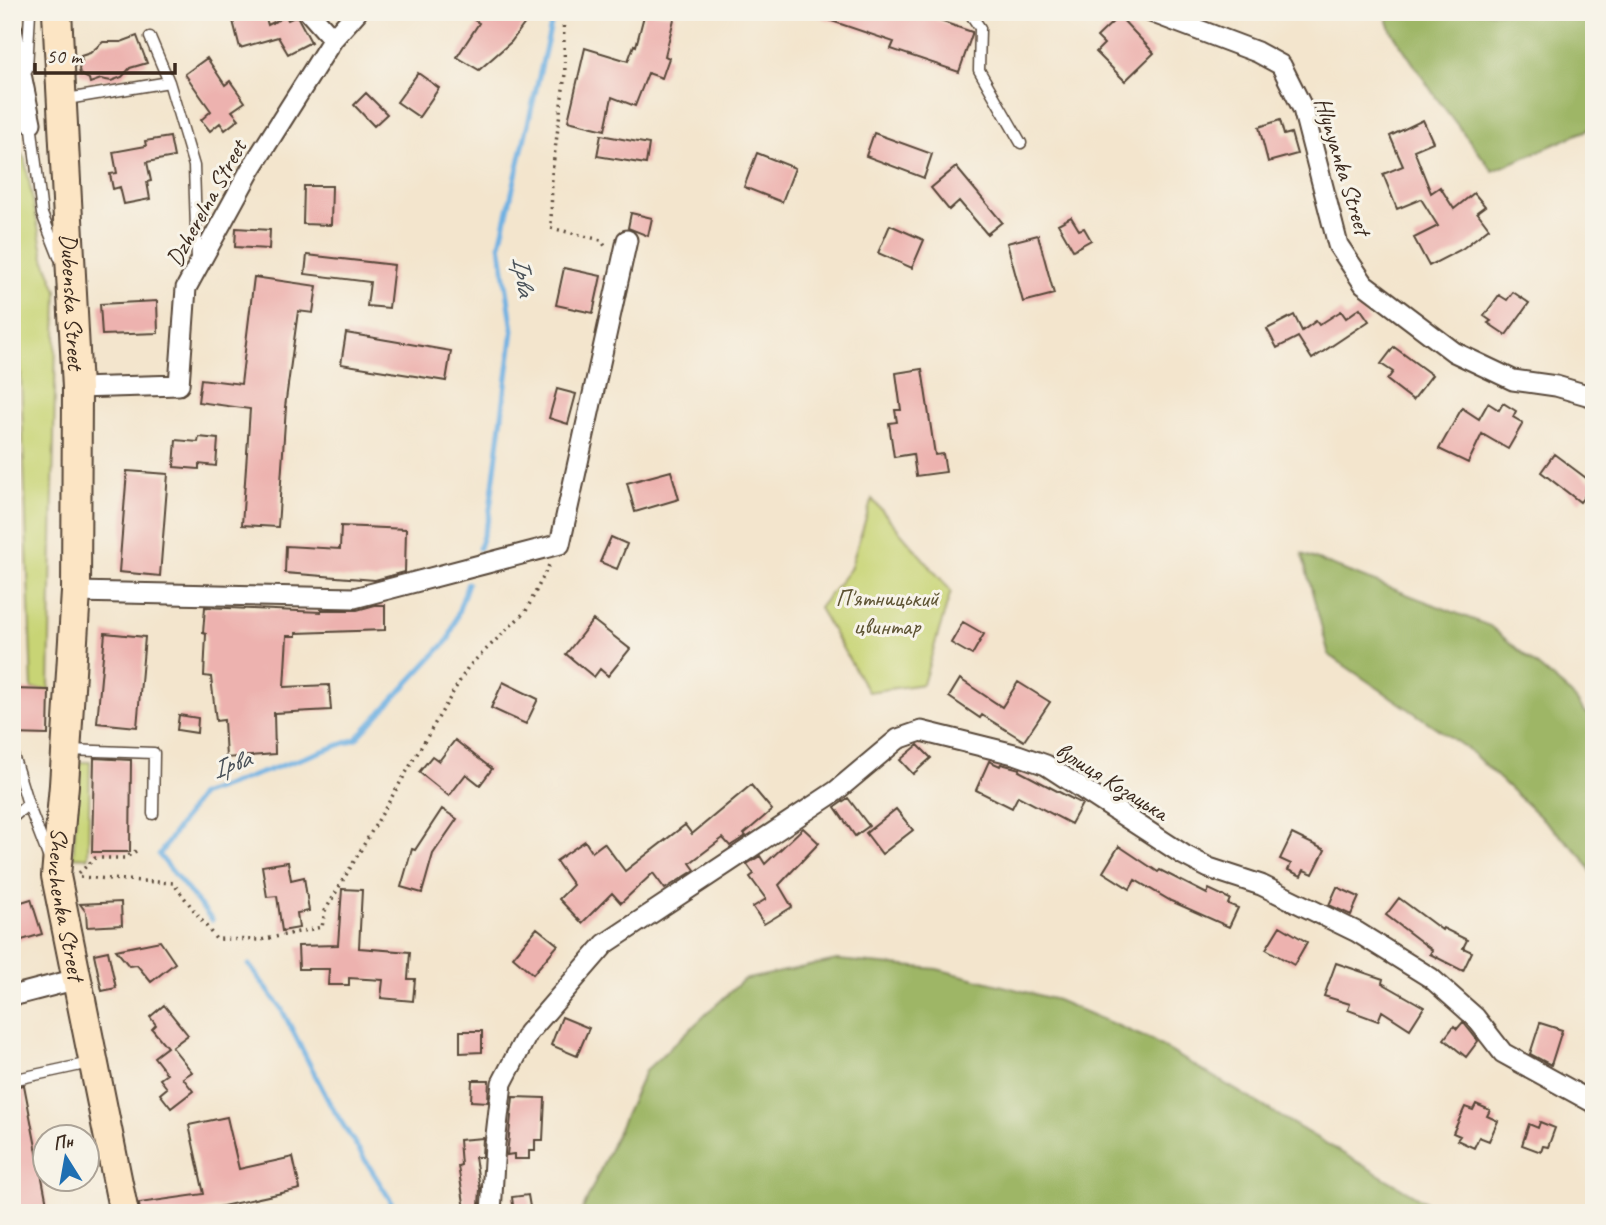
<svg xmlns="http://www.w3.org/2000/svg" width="1606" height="1225" viewBox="0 0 1606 1225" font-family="Caveat,sans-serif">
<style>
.green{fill:#c8d475;stroke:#827f4a;stroke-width:2}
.forest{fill:#9eb666;stroke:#6c7042;stroke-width:2}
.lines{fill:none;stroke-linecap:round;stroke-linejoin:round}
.stream{stroke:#6db0e2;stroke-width:5}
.building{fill:#edb2af}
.service-casing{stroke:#574638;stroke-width:13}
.minor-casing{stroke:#574638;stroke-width:23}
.secondary-casing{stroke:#574638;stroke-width:32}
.path{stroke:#574638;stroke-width:3.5;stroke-dasharray:2 5;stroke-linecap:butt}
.service{stroke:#fff;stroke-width:10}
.minor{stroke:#fff;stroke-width:19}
.secondary{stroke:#fce5c4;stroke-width:28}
.labels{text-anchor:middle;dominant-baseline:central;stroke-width:6;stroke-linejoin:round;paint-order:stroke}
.street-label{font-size:24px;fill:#3b2a1e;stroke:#f7f3e8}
.park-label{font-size:24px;fill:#5e5434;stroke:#f7f3e8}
.water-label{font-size:26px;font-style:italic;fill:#4a5259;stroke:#f7f3e8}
</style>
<rect width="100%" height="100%" fill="#f7f3e8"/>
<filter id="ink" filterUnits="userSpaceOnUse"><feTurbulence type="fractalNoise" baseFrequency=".0143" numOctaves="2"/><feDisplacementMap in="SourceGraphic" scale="14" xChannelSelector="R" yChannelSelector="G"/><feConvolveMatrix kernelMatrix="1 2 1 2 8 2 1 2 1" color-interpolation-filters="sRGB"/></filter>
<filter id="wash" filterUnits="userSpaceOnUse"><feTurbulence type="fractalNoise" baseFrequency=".00686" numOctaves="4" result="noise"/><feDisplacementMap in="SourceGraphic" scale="28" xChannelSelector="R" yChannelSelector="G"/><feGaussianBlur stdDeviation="1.57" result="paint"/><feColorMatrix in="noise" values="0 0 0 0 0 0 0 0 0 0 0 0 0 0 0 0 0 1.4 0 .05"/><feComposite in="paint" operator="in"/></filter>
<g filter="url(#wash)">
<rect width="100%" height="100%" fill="#f3e5cd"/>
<!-- green -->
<path class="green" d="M12,139L25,160L44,258L57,290L49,690L32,689L17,263L12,237Z
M872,499L951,591L923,684L868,692L819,608L850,569Z
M80,762H90L88,858L73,857Z"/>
<!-- forest -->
<path class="forest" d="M1385,12H1594V127L1493,171L1435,96L1391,30Z
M1302,554L1490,626L1571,694L1594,723V877L1582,856L1469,750L1329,655Z
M837,960L937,969L1057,1000L1151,1040L1444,1213H581L645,1071L743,980Z"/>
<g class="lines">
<!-- stream -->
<path class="stream" d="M479,548L489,517L513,330L500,244L554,12
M212,920L159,855L200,795L356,739L449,639L468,583
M249,965L281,1008L330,1104L391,1201L392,1213"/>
</g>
<g id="blocks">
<!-- building -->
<path class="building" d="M264,12L268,25L286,16L288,20L297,16L311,42L288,54L278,37L240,48L233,21Z
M461,12H510L525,23L511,42L479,70L457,57L479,23Z
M645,12L675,15L665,56L669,58L662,78L648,73L635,106L612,97L605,130L568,121L585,48L628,61L634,45L636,46Z
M814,12H914L972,32V34L959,72L891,49L894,42L814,15Z
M1119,16L1154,53L1125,81L1096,52L1104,44L1097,37Z
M137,36L147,63L130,68L122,77L111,81L101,79L90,83L89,79L80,74L79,69L82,61L81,56L90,53L103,42H121Z
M207,58L225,85L230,81L245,102L232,111L239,119L225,130L220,123L210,131L201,120L211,111L185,74Z
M418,73L439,88L419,117L397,102Z
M366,93L387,114L374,126L354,105Z
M1280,120L1284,135L1291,133L1297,154L1268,162L1259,127Z
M1423,120L1433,142L1414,150L1431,193L1440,187L1454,209L1474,193L1485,206L1477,212L1489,228L1462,249L1429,266L1414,238L1438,226L1421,199L1397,209L1383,174L1403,166L1390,136Z
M874,133L932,154L924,178L866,156Z
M601,135L649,144L646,164L597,156Z
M170,137L174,157L147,162L151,181L147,182L150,199L124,204L120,187L113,189L110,174L117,173L113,152L146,146L145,141Z
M757,153L795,168L782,202L744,187Z
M956,167L1002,222L987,234L959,201L949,210L931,188Z
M304,186H332L331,225L303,224Z
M631,213L652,218L648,236L628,228Z
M1071,217L1079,230L1084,228L1091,240L1073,250L1058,224Z
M890,225L924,240L912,268L878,253Z
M236,228L270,230L269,249L235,247Z
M1038,235L1054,294L1023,302L1007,243Z
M307,255L394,265L389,308L367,306L370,282L305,274Z
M564,268L601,276L593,313L556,305Z
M254,277L317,286L313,313L298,311L285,407H286L278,527L242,525L250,409L198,402L201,379L241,384Z
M1513,292L1529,303L1506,335L1488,323L1491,321L1484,316L1499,295L1507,300Z
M157,301L158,333L102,335L100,304Z
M1360,308L1369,321L1312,359L1298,337L1277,348L1267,329L1294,315L1302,331L1316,321L1319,325L1341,311L1346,318Z
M346,333L451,351L446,381L341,364Z
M1394,347L1432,375L1413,400L1387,380L1393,372L1381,364Z
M922,369L935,455L943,454L946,472L916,476L913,454L894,457L889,423L897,422L895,410H901L896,373Z
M557,389L576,394L568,424L549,418Z
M1488,403L1499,410L1503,403L1516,411L1513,417L1523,423L1508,449L1482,434L1468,463L1439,449L1462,408L1479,419Z
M199,437L218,439L216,466L199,464V469L174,467L176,440L198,442Z
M1554,454L1594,484L1580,502L1541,472Z
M127,471L168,474L160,576L119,572Z
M671,471L679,499L635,512L627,483Z
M341,526L406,529L405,572L375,580L285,573L286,546L340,549Z
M611,537L627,544L617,569L600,562Z
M375,605H385V630L296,633V636H287L284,687L329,685L331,710L274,713L275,754L226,758L224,720L216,721L211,677L204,676L206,634L203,633L205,607L321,612V610H357Z
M593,620L630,649L608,676L600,669L594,677L566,654Z
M963,622L984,634L972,655L951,643Z
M105,633L145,637L137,727L97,723Z
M960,679L1002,707L1018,682L1050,702L1024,741L982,715L980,718L949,697Z
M503,682L538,699L526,724L491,708Z
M12,689L49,690L48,735L12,734Z
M179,715L198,718L197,733L177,730Z
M455,740L492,769L480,785L466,774L449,796L419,772L432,756L439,761Z
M918,745L931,758L913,774L900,760Z
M94,758L131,760L130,852H92Z
M989,761L1000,766L1001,764L1020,769L1019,771L1082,804L1071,824L1018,796L1012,808L976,790Z
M751,785L772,810L744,834L746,836L733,844L730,846L723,838L690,863L695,870L665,889L653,873L621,903L612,893L582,923L559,899L573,885L556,861L585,841L592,852L604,843L625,871L685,825L692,834Z
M848,798L869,826L855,836L835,807Z
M442,809L457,819L433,854L422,893L401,887L412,849L415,850Z
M896,809L913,830L882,854L866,833Z
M803,828L819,843L779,885L792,907L764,924L753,907L766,899L750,877L754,874L747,864L760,856L765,864Z
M1292,834L1325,850L1313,874L1304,870L1301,876L1288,870L1291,864L1280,859Z
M1119,846L1158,872L1160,870L1207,894L1209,889L1230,899L1228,904L1238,908L1229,927L1171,901L1135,880L1130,889L1103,872Z
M288,862L291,880L304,877L309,911L297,913L299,928L282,931L277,896L267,897L262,866Z
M1337,887L1359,897L1351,915L1329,905Z
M342,889L362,890L359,948L410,952L408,979H415L413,1001L381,998L383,980L349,978V985H328L329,969H299L298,946L338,945Z
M1399,898L1442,930L1443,928L1467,940L1463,948L1472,952L1463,971L1430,954L1432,950L1386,915Z
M31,899L42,934L12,943V905Z
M121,902L122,925L87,927L86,912L80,904Z
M1280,926L1307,942L1294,965L1266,949Z
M537,928L558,945L533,974L513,957Z
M160,941L175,963L151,982L137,965L129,966L116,950Z
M108,951L116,988L102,991L94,954Z
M1336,963L1383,979L1382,983L1424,1007L1410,1029L1382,1011L1378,1021L1348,1010L1350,1004L1324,996Z
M164,1005L188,1035L172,1047L192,1072L183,1078L193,1091L171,1108L160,1094L167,1088L160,1079L167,1074L154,1057L167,1047L152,1029L156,1025L150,1017Z
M562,1017L589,1028L577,1056L551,1045Z
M1463,1022L1478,1041L1466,1057L1444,1039L1454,1026L1457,1029Z
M1540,1023L1562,1030L1551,1065L1530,1054Z
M460,1031H482V1052L460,1053Z
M472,1080H489L488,1102L471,1101Z
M24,1085L48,1209L16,1213L12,1194V1087Z
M513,1097L545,1098L543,1140H535V1151H529V1159H514V1154L507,1155Z
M1476,1104L1490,1110L1487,1116L1498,1121L1489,1141L1479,1137L1474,1148L1457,1140L1460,1136L1453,1133L1465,1107L1473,1110Z
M227,1117L239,1169L293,1157L300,1189L191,1213H140L139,1203L204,1194L189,1125Z
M1540,1122L1555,1128L1548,1147L1543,1146L1541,1152L1522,1145L1529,1124L1538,1128Z
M483,1138L482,1157H475L480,1188L479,1206L465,1209L458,1166L461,1165L459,1140Z
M528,1195L531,1213H514L512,1197Z"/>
</g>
</g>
<g filter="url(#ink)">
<use href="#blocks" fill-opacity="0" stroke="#574638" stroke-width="2"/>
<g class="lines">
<!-- service casing -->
<g class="service-casing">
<path id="service" d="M969,12L980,28L979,70L1021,143
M150,37L169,82L194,166L197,260
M27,69L30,12
M66,106L73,98L169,82
M31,122L42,214L59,257
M12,123H31
M67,750L154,753L153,814
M12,752L28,804L48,856
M12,818L28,804
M12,1080L90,1063"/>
</g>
<!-- minor casing -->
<g class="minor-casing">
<path id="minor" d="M309,12L333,39
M1151,12L1257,52L1281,65L1303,109L1338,245L1364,284L1454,352L1513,380L1556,386L1594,397
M12,30L31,123
M77,388L179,385L186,288L251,169L333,39L357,12
M76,592L354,598L560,544L627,240
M12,996L77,979
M491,1213L495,1144L502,1083L528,1033L605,944L836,791L898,739L921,731L1018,755L1046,765L1184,855L1209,868L1261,885L1357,932L1431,978L1475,1017L1503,1053L1594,1103"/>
</g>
<!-- secondary casing -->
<g class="secondary-casing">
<g id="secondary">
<path id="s1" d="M57,12L77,388L76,592L64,785L56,876L124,1213"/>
</g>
</g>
<!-- path -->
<path class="path" d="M563,12L565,74L552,173L551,228L601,240L607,249
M79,873L95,858H125L136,851
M80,877L173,883L216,939L261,940L322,927L325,911L468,667L526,611L549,565"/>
<!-- service -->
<use href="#service" class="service"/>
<!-- minor -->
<use href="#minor" class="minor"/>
<!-- secondary -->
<use href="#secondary" class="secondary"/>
</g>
</g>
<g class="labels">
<!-- street labels -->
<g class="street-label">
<text transform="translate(1343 166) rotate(73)">Hlynyanka Street</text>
<text transform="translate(206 203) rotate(-61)">Dzherelna Street</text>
<text stroke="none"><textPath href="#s1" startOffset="290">Dubenska Street</textPath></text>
<text transform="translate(1112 781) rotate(32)">вулиця Козацька</text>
<text stroke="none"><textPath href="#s1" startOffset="894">Shevchenka Street</textPath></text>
</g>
<!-- park labels -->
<g class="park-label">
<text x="887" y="598">П'ятницький<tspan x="887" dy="28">цвинтар</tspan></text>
</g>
<!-- water labels -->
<g class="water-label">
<text transform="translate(524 276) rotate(82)">Ірва</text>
<text transform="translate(231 764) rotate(-20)">Ірва</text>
</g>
</g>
<!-- margin -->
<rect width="1606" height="1225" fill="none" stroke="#f7f3e8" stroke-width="42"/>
<!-- north arrow -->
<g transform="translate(66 1158) rotate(349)"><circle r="33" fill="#f7f3e8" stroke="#aca397" stroke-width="2"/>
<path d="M0-5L12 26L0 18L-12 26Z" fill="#1f6fb2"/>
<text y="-10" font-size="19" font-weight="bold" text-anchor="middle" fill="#3b2a1e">Пн</text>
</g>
<!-- scale -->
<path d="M35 63v10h140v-10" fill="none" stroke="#3b2a1e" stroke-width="3.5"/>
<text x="46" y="63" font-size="21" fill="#3b2a1e" stroke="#f7f3e8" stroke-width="5" paint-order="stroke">50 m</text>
</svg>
